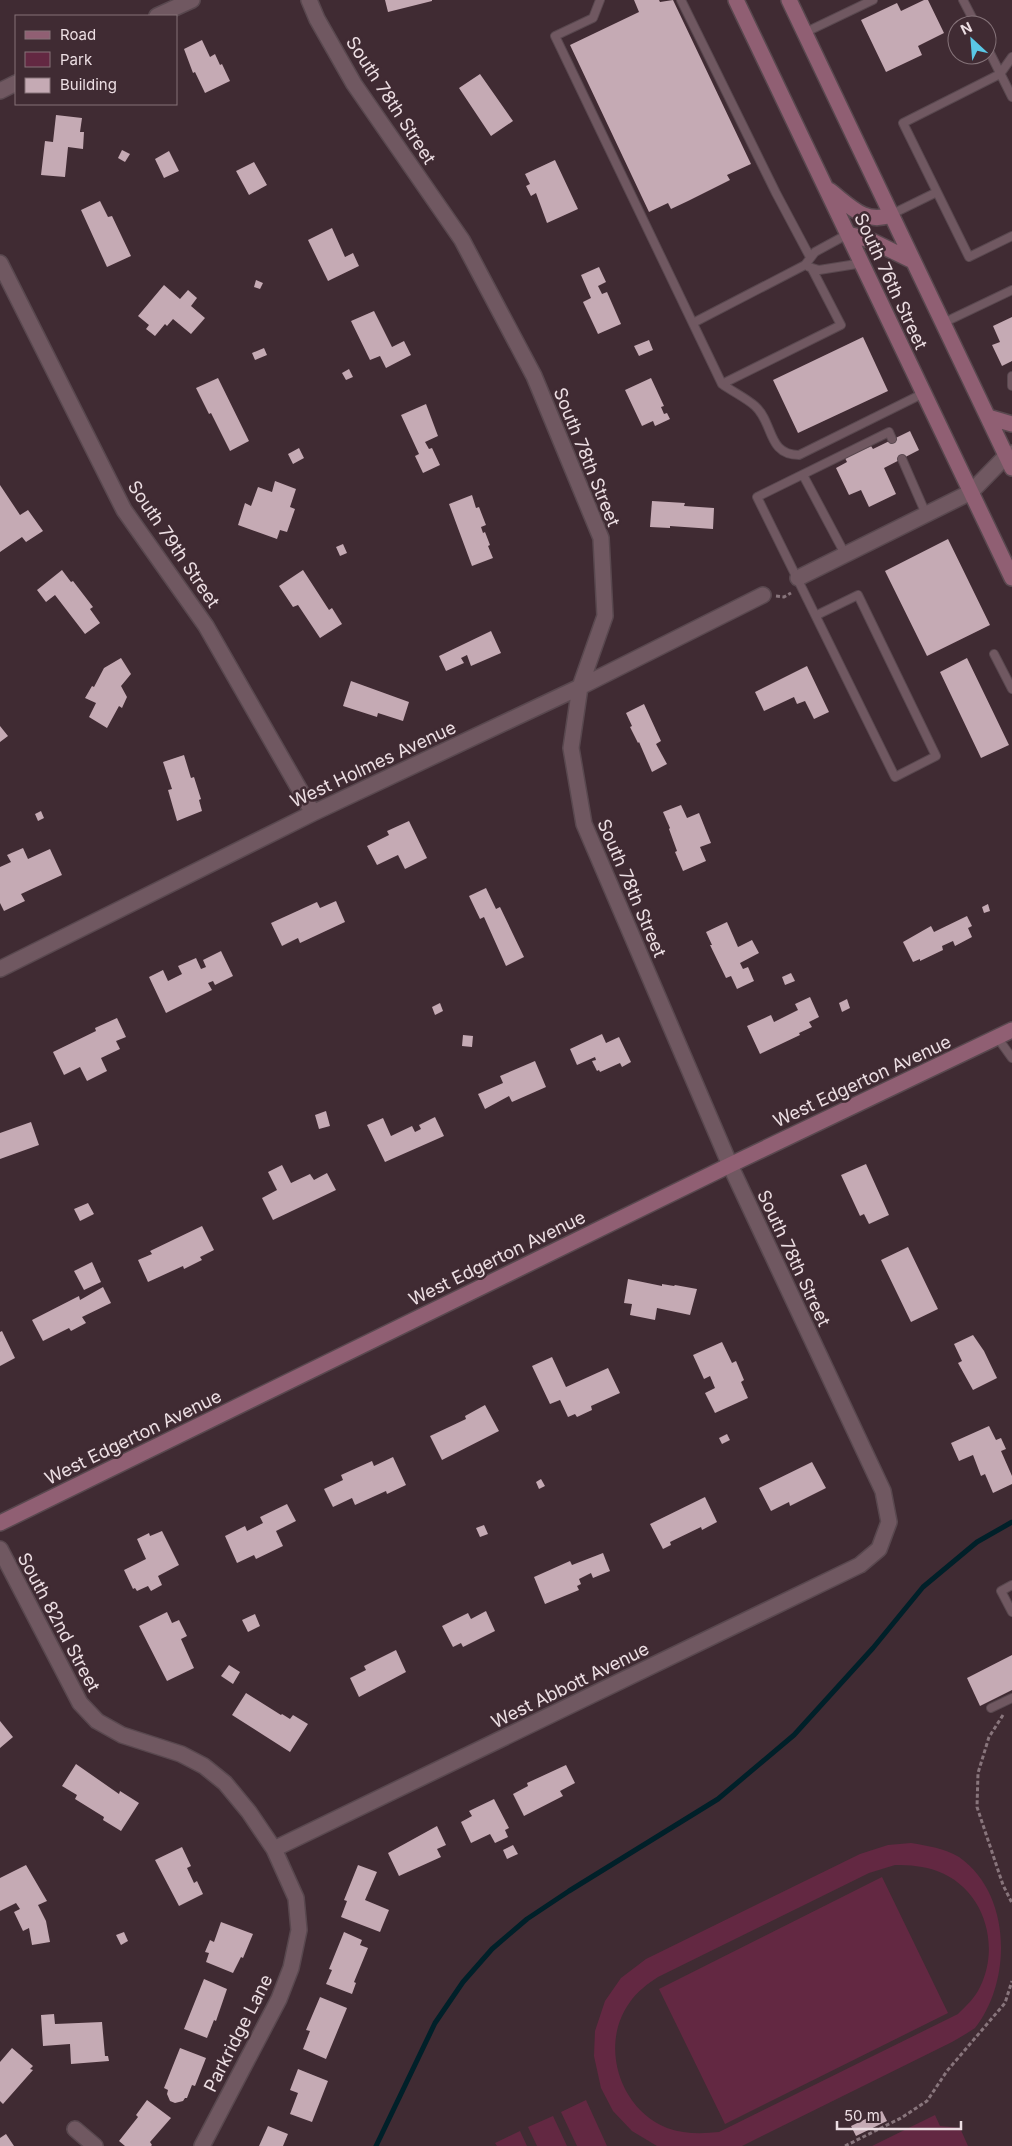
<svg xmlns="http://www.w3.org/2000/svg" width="1012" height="2146" viewBox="0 0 1012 2146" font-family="Inter,sans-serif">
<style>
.green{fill:#632842;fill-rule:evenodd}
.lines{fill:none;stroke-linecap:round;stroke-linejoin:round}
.stream{stroke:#002029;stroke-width:5}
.building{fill:#c5aab4}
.lane-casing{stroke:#59484f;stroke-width:10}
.street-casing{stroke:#59484f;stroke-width:18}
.secondary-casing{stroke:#59484f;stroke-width:18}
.path{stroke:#88757c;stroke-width:3;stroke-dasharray:4 2.5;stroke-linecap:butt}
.lane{stroke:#705861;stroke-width:8}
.street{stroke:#705861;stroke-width:15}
.secondary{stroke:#905f73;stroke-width:15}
.labels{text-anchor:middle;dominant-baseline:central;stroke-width:5;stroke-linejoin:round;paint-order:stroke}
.street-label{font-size:18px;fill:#ecdee3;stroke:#402b33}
</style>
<rect width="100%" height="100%" fill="#402b33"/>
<!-- green -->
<path class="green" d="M911,1843C928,1846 944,1848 959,1857C1012,1894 1012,1981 975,2028C968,2033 960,2037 952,2042L742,2146H657L632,2131L613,2111L601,2088L594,2056L595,2031L605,2001L621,1978L646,1959L860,1854L888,1845ZM895,1865C910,1865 924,1866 937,1871C984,1888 1001,1945 980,1987C975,1998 966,2006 958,2014L719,2132C701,2134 684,2134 667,2128C619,2109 599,2044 630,2002C637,1992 647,1984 658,1977L869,1873Z
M882,1877L948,2013L725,2124L659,1989Z
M586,2100L607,2146H577L561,2112Z
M935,2115L940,2126L960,2128L968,2146H872Z
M553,2116L567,2146H537L528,2127Z
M520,2131L527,2146H497L495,2143Z"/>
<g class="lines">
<!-- stream -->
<path class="stream" d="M376,2146L435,2023L463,1982L492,1949L527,1919L569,1891L718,1799L794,1735L873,1648L923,1587L977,1542L1012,1522"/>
</g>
<!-- building -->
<path class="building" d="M385,0H432V1L388,12Z
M634,0H659L660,2L673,0L751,164L727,175L730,180L688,201L671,209L668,203L649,212L570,45L639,12Z
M924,0H928L944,33L918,46L922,55L886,72L861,20L897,3L901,11Z
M202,40L210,57L215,54L220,65L222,64L230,81L205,93L195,72L193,73L184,49Z
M480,74L513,121L491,136L459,88Z
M56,115L82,118L80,132H84L83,149L68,147L65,177L41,175L45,141L53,142Z
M122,150L130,154L125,162L118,158Z
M169,151L179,171L164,178L155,159Z
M555,160L578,209L547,223L536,193L531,196L526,186L530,184L525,174Z
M254,162L267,185L249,195L236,171Z
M100,201L108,217L112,216L131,256L107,267L81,210Z
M332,228L345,257L353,253L359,266L328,281L308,240Z
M599,267L606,282L598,286L602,294L607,292L621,324L598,334L583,302L591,298L581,275Z
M256,280L263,283L260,289L254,287Z
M164,285L180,299L188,290L197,298L191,306L205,318L191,334L173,319L167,326L165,324L155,336L146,329L149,325L138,316Z
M374,311L392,347L404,341L411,355L386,368L380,356L370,360L351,321Z
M1012,317V361L1002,366L992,345L1000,342L993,326Z
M863,337L888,391L798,433L773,380Z
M649,340L653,350L639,356L634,346Z
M264,348L267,355L255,360L252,353Z
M349,369L353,377L346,380L342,373Z
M218,378L249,441L230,451L211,413L209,414L196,388Z
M651,378L664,406L661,407L664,414L667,413L670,419L655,426L653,421L642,426L625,390Z
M426,404L438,436L425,442L429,449L432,448L440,465L423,473L415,456L419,454L401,415Z
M910,431L919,450L884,468L896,494L869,507L861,490L849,495L836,468L847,462L845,458L871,446L873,449Z
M299,448L304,458L293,464L288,454Z
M275,481L296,489L290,507L295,509L287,532L280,530L277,539L238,525L245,503L251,506L258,487L272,492Z
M0,485L20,515L28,510L43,531L26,542L22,537L0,552Z
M472,495L476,508L479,507L486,525L481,527L483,533L485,532L490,545L488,546L493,558L472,566L449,504Z
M652,501L685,503L684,506L714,508L713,529L670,526V528L650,527Z
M948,539L990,625L927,656L885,571Z
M343,544L347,553L340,556L336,547Z
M62,570L71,582L73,581L93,607L90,609L100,623L85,634L55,595L46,602L37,590Z
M303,570L329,610L332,608L342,624L320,638L298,605L293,607L279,586Z
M491,631L501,653L471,666L467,655L461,658L464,663L446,671L439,656Z
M121,658L131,674L121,686L127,697L122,708L119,706L107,728L89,717L96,703L85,698L92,686L94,687L104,668Z
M967,658L1009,745L981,758L940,672Z
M807,666L829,712L814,719L805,701L797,704L794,697L764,711L755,692Z
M351,681L409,702L403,721L378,713L377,717L343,706Z
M644,704L661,741L656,744L667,764L652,772L639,742L638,743L630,727L632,726L626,713Z
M0,726L8,736L0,742Z
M184,755L191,778L194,777L201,799L199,800L202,811L177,821L168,790L172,789L163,762Z
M681,805L687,818L699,813L711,843L700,847L706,861L683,871L675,852L677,851L669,829L670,828L663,812Z
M41,811L44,818L38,821L35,814Z
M409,821L427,858L405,869L398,855L377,865L367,846L389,835L387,831Z
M23,848L28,859L50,849L62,875L21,894L25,901L4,911L0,903V867L11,862L7,855Z
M486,888L496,909L500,907L524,957L506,966L484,917L480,919L469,896Z
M336,901L345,922L300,943L298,938L282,946L271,923L317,902L320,908Z
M988,904L990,911L984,913L982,907Z
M967,916L972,926L968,928L972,937L955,946L953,941L942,946L943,950L920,961V959L913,962L903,942L931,926L934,932Z
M727,922L738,947L752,940L759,953L740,963L743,969L748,967L754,981L737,989L731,976L726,978L710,945H712L706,932Z
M221,951L233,976L215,985L213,981L208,983L212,990L166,1013L149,977L163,970L168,981L182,974L178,966L196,958L201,969L206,967L203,960Z
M791,973L795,981L785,985L782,977Z
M810,997L819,1017L809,1022L812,1027L799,1033L800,1035L760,1054L747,1026L771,1015L774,1022L798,1010L795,1004Z
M847,999L850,1008L842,1012L839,1003Z
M440,1003L443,1011L435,1015L432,1007Z
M117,1018L126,1037L116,1041L120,1049L101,1058L107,1071L87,1081L80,1067L64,1075L53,1052L96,1031L95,1028Z
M602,1034L606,1043L619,1037L631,1062L622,1067L620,1063L600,1072L599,1070L597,1071L592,1061L596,1060L595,1057L577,1065L570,1049Z
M463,1035L473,1036L472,1047L462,1046Z
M535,1061L546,1087L512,1102L509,1096L485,1109L478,1094L503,1083L500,1076Z
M326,1111L330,1126L319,1129L315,1115Z
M435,1117L444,1136L385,1162L367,1125L383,1118L391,1136L412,1126L415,1132L421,1129L419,1125Z
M31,1122L39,1145L0,1159V1133Z
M866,1164L889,1215L869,1224L864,1214L860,1216L841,1175Z
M282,1165L291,1183L310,1174L314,1180L327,1173L336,1190L273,1220L262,1198L277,1190L268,1172Z
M88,1203L94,1214L80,1221L74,1209Z
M202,1226L214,1250L200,1257L202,1260L184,1269L183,1266L148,1282L138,1260L152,1254L150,1251Z
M908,1247L938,1309L911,1322L881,1260Z
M92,1262L101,1282L84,1290L74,1271Z
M628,1279L662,1286V1284L674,1286L675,1285L697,1289L690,1315L657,1308L655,1320L630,1315L632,1304L624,1303Z
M103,1287L111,1303L82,1317L86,1323L71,1331L69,1328L43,1341L32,1320L79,1296L80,1300Z
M2,1331L15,1358L0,1366V1332Z
M973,1335L984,1351L997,1378L973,1390L958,1363L962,1361L954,1344Z
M722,1342L732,1363L736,1361L744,1380L741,1382L748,1398L715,1413L705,1393L715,1388L710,1376L704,1379L693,1355Z
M552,1357L566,1387L608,1368L620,1393L591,1406L592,1410L577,1417L575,1414L568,1417L560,1400L550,1404L532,1366Z
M485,1405L499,1431L442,1460L430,1436L466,1419L465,1416Z
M989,1426L996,1440L1001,1438L1006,1449L1001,1451L1012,1476V1484L993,1493L985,1474L981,1476L973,1455L959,1461L951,1443Z
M727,1434L730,1440L722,1444L719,1438Z
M393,1457L406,1485L387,1494L386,1491L355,1505L352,1498L333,1507L324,1489L343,1480L341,1475L372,1461L374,1466Z
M812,1462L826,1488L790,1506L789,1502L771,1511L759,1488Z
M541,1479L545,1486L539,1489L536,1482Z
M705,1497L717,1522L702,1530L701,1527L670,1542L671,1545L663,1549L650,1524Z
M287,1504L296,1521L276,1531L283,1546L256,1559L254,1555L237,1563L225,1536L245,1526L247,1531L263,1523L260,1517Z
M484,1525L488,1534L480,1537L476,1528Z
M162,1531L179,1565L158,1576L162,1585L151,1591L148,1586L137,1591L135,1588L133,1589L124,1570L146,1559L137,1539L149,1533L150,1536Z
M603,1553L610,1571L593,1578L591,1573L579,1579L581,1584L577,1586L579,1590L545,1604L534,1577L570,1561L572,1565Z
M486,1611L495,1631L463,1647L461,1643L453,1647L442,1626L468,1613L471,1619Z
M167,1612L172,1623L179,1620L187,1636L181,1639L194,1668L167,1681L139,1626Z
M255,1614L260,1626L248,1632L242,1620Z
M396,1650L406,1672L359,1697L350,1678L366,1670L364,1666Z
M1012,1655V1690L980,1706L967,1678Z
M229,1665L240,1672L233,1684L221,1676Z
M246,1693L281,1715L282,1714L290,1719L293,1715L308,1724L290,1752L232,1715Z
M0,1721L13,1737L0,1748Z
M76,1764L119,1794L120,1791L139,1803L121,1831L103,1820L104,1817L75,1799L77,1795L62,1786Z
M566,1765L575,1783L560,1791L563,1796L524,1816L513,1794L528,1786L527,1783Z
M494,1799L509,1828L505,1830L508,1837L495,1843L490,1834L471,1843L461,1822L472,1816L469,1811Z
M437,1826L446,1845L437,1849L441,1857L399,1876L388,1853Z
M513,1845L518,1854L507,1859L503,1850Z
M182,1847L191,1866L187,1868L194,1883L197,1881L203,1894L179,1906L155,1860Z
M26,1865L47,1901L38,1905L46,1921L50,1942L32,1945L29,1928L23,1931L14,1912L20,1909L16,1903L0,1911V1878Z
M358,1865L377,1872L365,1900L389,1910L380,1932L341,1917L347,1901L344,1900Z
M221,1922L253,1934L243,1958L241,1957L233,1973L206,1962L209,1953L205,1952L210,1940L214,1942Z
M124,1932L128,1941L121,1945L116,1935Z
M344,1932L362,1940L360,1945L368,1948L354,1982L356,1983L352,1994L326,1984L332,1970L329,1969Z
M204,1979L227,1989L216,2021L214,2020L207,2038L184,2029Z
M320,1997L347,2008L326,2059L303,2049L310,2031L306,2030Z
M54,2014L55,2024L102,2022L105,2056H108L109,2061L71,2064L70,2044L43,2046L41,2015Z
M12,2048L33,2066L30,2069L33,2070L3,2104L0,2101V2062Z
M180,2048L206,2058L195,2086L192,2085L187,2098H185L183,2101L175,2103L170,2101L167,2094L168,2090L164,2088Z
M298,2069L328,2081L312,2122L290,2114L298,2093L290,2090Z
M147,2100L171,2118L150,2142L152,2145L151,2146H125L119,2141L138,2117L136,2115Z
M882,2111L887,2121L856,2136L851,2126Z
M268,2126L288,2134L283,2146H259Z
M6,2134L14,2146H0V2138Z"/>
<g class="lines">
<!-- lane casing -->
<g class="lane-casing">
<path id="lane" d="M600,0L593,18L555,36L722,384C733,392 746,398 755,406C774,423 767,455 799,455L924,393
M681,0L776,193L810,257
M963,0L976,25
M804,33L873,0
M987,47L1012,97
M937,192L903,123L1000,74L1012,57
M890,215L937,192L969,257L1012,236
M809,267L819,270L863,263
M693,323L805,265L815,252L848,234
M943,323L1012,290
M1012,376V386
M722,384L841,325L812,269
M902,459L926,514
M803,475L845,554
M817,615L858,595L936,756L895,777L757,497L889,432L892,439
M994,654L1012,689
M997,1037L1012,1058
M1012,1585L1001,1591L1012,1612
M991,1708L1012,1698"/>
</g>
<!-- street casing -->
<g class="street-casing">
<path id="street" d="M157,16L192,0
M0,91L16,83
M0,263L124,510L206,626L313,813
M798,578L971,492L1006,456L1012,453
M0,969L313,813L580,687L763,595
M0,1549L80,1703L97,1721L122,1735L181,1754L204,1766L225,1783L249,1812L274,1849L296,1898L299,1930L291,1968L279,1999L202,2146
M274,1849L860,1565L879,1549L889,1522L883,1491L730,1165L584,824L571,748L580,687L605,616L601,538L534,376L462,240L354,84L317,19L309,0
M75,2129L95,2146"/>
</g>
<!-- secondary casing -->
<g class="secondary-casing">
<path id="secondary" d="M736,0L1012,578
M789,0L1012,468
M829,190C849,205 865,225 890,215
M848,234L870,240L913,261
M988,417L1012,424
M0,1523L730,1165L1012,1030"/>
</g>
<!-- path -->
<path class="path" d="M776,596L784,597L791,593
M1003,1715L989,1737L978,1773L977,1807L1003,1885L1012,1903
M845,2146L901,2118L927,2101L947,2071L1005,2003L1012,1981"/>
<!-- lane -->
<use href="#lane" class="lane"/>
<!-- street -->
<use href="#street" class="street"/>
<!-- secondary -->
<use href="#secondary" class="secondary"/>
</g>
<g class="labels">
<!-- street labels -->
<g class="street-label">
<text transform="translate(391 100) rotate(57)">South 78th Street</text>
<text transform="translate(891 281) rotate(65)">South 76th Street</text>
<text transform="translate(587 457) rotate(68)">South 78th Street</text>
<text transform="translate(174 544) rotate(56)">South 79th Street</text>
<text transform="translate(373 764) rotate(-25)">West Holmes Avenue</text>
<text transform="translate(632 888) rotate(67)">South 78th Street</text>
<text transform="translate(862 1081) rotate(-25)">West Edgerton Avenue</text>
<text transform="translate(497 1258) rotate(-26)">West Edgerton Avenue</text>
<text transform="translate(794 1258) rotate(65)">South 78th Street</text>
<text transform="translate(133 1437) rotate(-26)">West Edgerton Avenue</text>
<text transform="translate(59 1622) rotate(62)">South 82nd Street</text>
<text transform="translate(570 1685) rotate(-26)">West Abbott Avenue</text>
<text transform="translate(238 2033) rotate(-63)">Parkridge Lane</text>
</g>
</g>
<!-- legend -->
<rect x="15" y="15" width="162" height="90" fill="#402b33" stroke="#857379"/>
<rect x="25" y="31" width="25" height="8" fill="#905f73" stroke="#857379"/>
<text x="60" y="40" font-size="15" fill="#ecdee3">Road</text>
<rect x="25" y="52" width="25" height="15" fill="#632842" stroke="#857379"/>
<text x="60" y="65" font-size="15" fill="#ecdee3">Park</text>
<rect x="25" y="78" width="25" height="15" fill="#c5aab4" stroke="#857379"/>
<text x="60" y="90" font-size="15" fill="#ecdee3">Building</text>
<!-- north arrow -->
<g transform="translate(972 40) rotate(334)"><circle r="24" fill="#402b33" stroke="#857379"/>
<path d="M0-4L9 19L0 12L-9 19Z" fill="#5ac8e6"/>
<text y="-8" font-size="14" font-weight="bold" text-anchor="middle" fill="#ecdee3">N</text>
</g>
<!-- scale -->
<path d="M837 2121v8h124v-8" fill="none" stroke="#ecdee3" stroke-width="2.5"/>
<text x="844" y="2121" font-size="15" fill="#ecdee3" stroke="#402b33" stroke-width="4" paint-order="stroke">50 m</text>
</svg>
